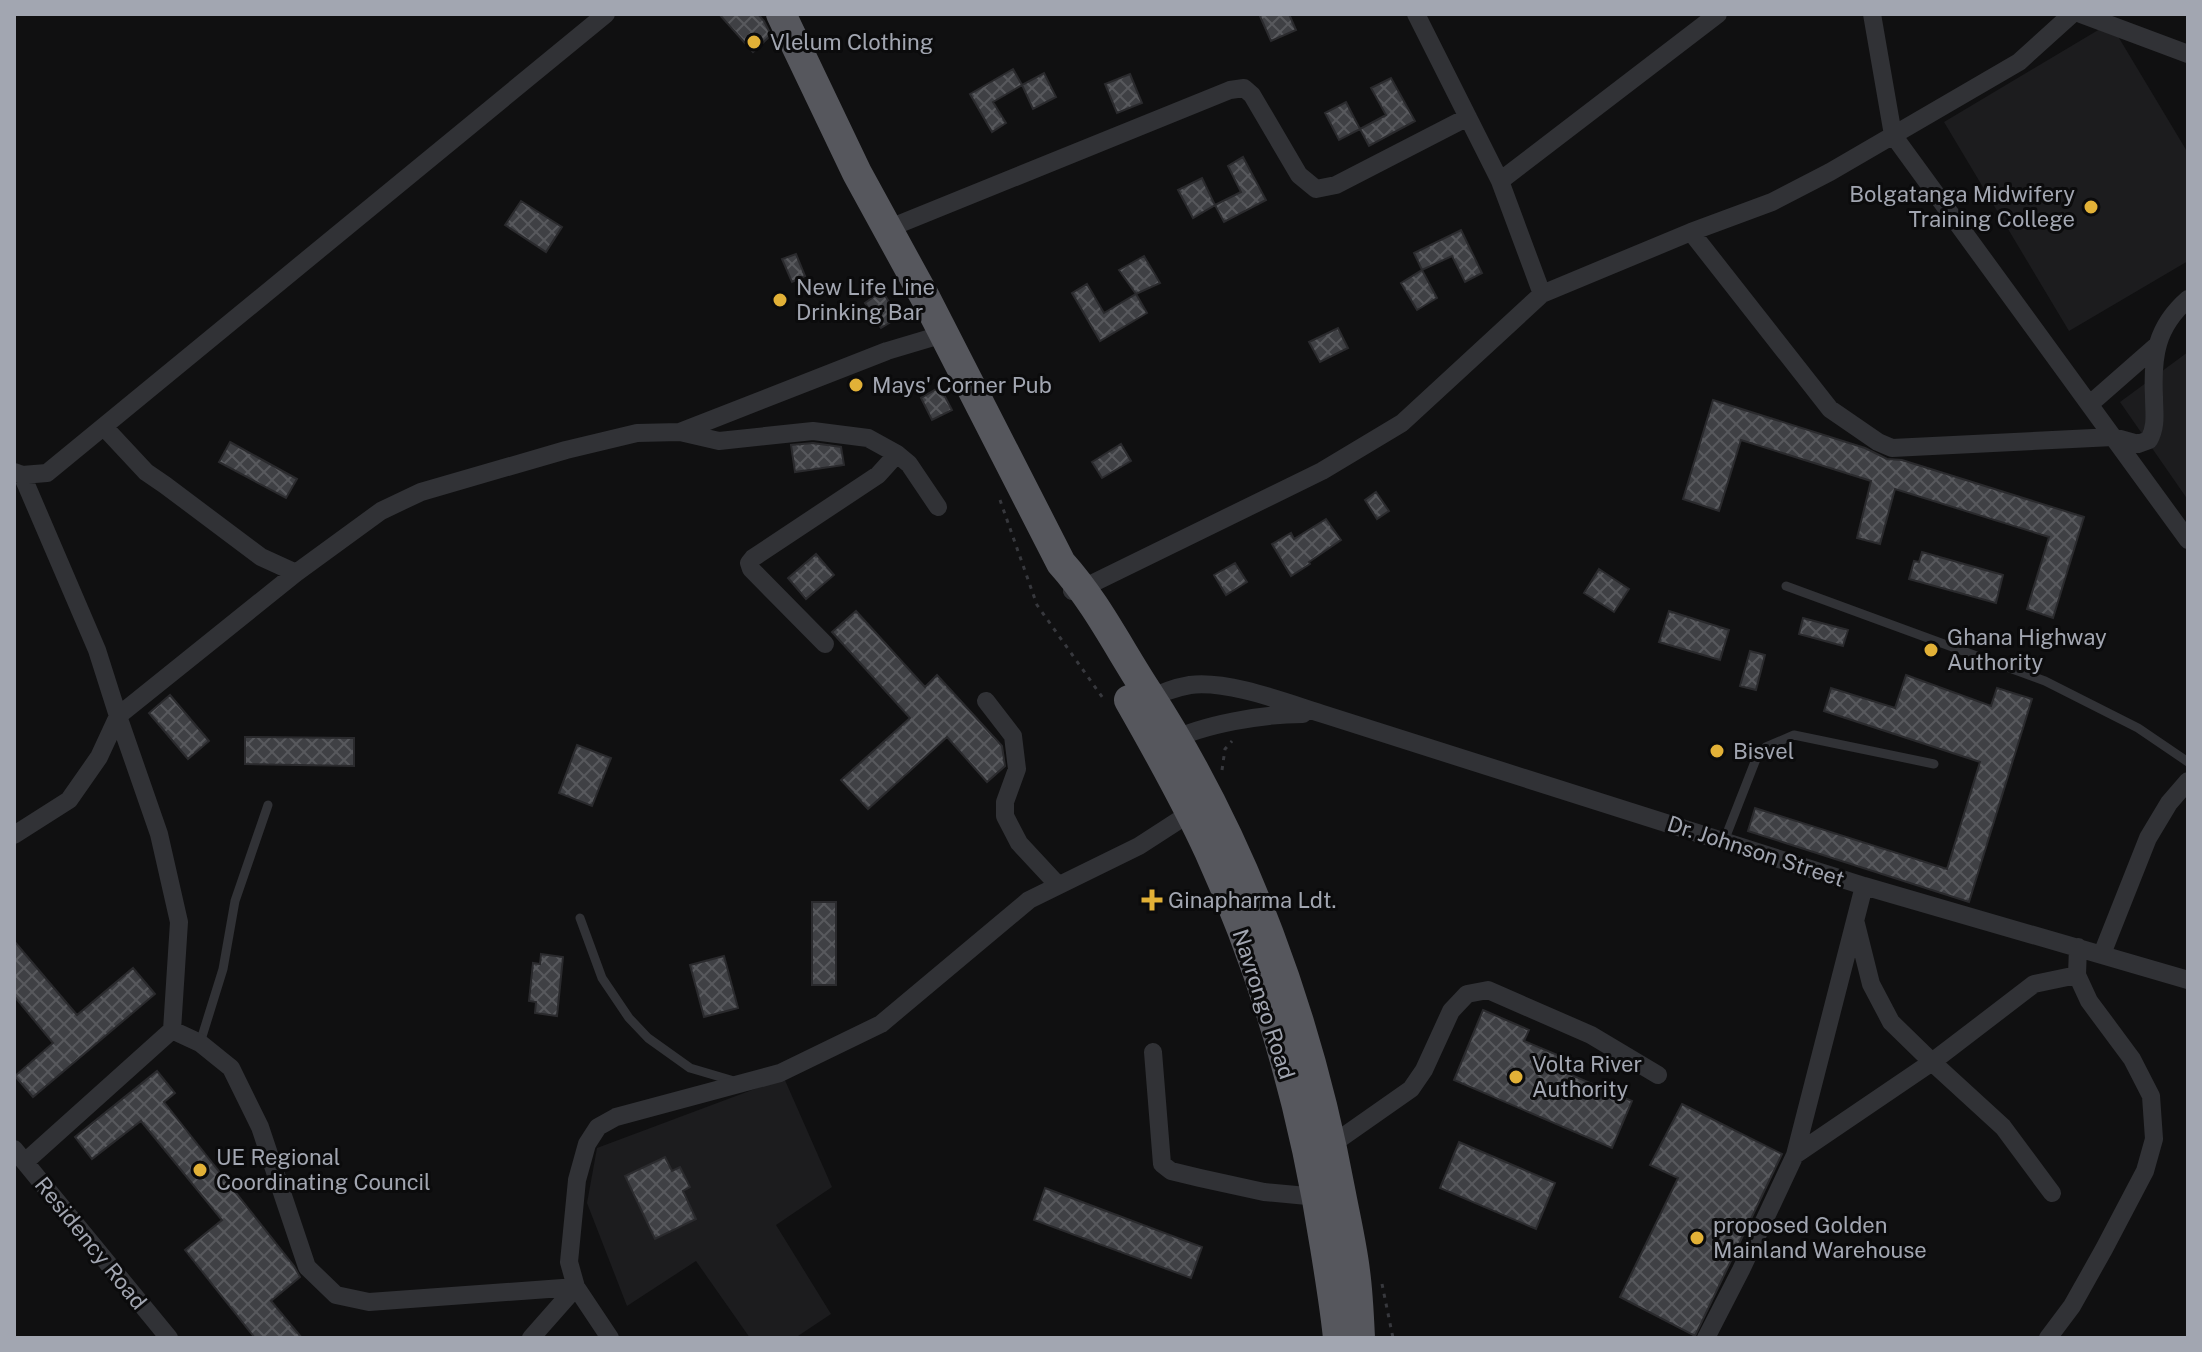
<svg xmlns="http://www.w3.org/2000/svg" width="2202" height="1352" viewBox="0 0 2202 1352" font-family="'Public Sans',sans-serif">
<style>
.built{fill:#1c1c1e}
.building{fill:url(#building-cross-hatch);stroke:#2a2a2d;stroke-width:2}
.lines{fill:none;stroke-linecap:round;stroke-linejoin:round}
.path{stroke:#37383d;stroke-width:3;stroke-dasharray:4 6;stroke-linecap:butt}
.service{stroke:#313236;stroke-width:9}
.minor{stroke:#313236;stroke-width:18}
.trunk{stroke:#56575d;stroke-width:30}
.poi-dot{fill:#e2b137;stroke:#0b0b0c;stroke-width:3}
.labels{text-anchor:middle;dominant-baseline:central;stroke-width:6;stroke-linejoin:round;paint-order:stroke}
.poi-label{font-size:22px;fill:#a2a6b1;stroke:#0b0b0c;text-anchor:start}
.street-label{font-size:22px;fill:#a2a6b1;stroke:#0b0b0c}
</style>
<defs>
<pattern id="building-cross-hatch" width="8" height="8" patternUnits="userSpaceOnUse" patternTransform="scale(2)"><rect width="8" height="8" fill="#3f4044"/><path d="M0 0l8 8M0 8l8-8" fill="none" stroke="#58595d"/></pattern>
</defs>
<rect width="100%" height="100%" fill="#101011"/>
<!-- built -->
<path class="built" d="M2110,23L2188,153V261L2069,331L1944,122Z
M2188,352V500L2120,402Z
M784,1078L832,1187L776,1225L831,1314L795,1338H750L696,1261L627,1306L587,1203L597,1148Z"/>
<!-- building -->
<path class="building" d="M719,14H758L764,21L771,35L753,52Z
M1259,14H1289L1296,30L1271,41Z
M1013,69L1022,85L993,102L1006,123L992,132L970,94Z
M1044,73L1056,97L1033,109L1022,85Z
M1130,74L1142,103L1117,113L1105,84Z
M1391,78L1415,121L1369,146L1360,129L1386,115L1371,88Z
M1346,102L1360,129L1339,140L1325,113Z
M1243,157L1266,200L1224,222L1215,205L1241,192L1228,166Z
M1202,178L1215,205L1193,218L1178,190Z
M521,201L562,227L546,252L505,225Z
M1461,230L1482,273L1465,282L1452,256L1422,270L1414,253Z
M796,254L805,276L792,282L782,259Z
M1144,256L1160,283L1136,294L1119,270Z
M1422,270L1437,298L1417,310L1401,283Z
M1087,284L1104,313L1136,294L1147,313L1100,341L1072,293Z
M882,291L899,317L881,328L865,303Z
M1338,328L1348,348L1320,362L1309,342Z
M940,387L952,410L932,420L921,398Z
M1713,400L1865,448L1887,459L1902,460L2084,517L2053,618L2027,609L2049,537L1895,489L1880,544L1857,538L1871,481L1741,440L1719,511L1683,499Z
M230,442L297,479L286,498L219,462Z
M813,443L841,447L844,465L795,472L791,445Z
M1121,444L1131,461L1102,478L1092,462Z
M1376,492L1389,511L1377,519L1365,500Z
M1326,519L1341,540L1309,562L1310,564L1291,576L1272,544L1291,533L1294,539Z
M1922,552L2003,575L1996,603L1909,579L1914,561L1919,562Z
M816,554L834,575L806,599L788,578Z
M1235,563L1247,582L1226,595L1214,575Z
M1599,569L1629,589L1614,612L1584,593Z
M856,611L925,687L937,675L1002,746L1005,766L987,782L947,737L868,809L841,780L910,718L832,632Z
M1669,611L1729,630L1720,660L1659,642Z
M1803,618L1848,630L1843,646L1799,634Z
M1750,651L1765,655L1756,690L1740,686Z
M1906,675L1991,706L1997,688L2032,699L1969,902L1748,831L1755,808L1947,869L1980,762L1824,711L1831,688L1895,708Z
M170,695L209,741L188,759L149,713Z
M245,737L354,738V766L245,764Z
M577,745L611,758L592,806L559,793Z
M812,902H836V985H812Z
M14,941L77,1015L133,968L155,994L33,1097L15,1076L53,1043L14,996Z
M541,954L563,957L557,1016L535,1013L536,1002L529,1001L533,963L540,964Z
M724,956L738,1008L704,1017L690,965Z
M1483,1010L1529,1030L1524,1041L1574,1062L1569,1074L1632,1101L1612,1148L1454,1080Z
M157,1071L175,1093L164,1102L294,1266L300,1277L271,1301L302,1338H255L185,1250L222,1220L141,1121L92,1159L75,1137Z
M1682,1104L1782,1154L1695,1336L1620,1297L1678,1178L1650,1165Z
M1459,1142L1555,1183L1536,1229L1440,1188Z
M665,1157L672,1171L680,1167L690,1187L683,1191L696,1219L655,1239L625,1176Z
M1045,1188L1202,1247L1191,1278L1034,1220Z"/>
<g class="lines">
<!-- path -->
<path class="path" d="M1000,500L1037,605L1105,701
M1222,770L1225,749L1232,741
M1382,1284L1393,1338"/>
<!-- service -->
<path class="service" d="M1786,586L2045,681L2138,728L2188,762
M1724,841L1758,754L1766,747L1794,735L1934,764
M580,918L602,978L629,1018L648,1038L690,1068L734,1081
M200,1043L223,969L235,901L268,805"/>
<!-- minor -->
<path class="minor" d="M1416,14L1500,181L1542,294
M1872,14L1893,135L2188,540
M2081,14L2188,54
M1500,181L1718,14
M887,229L1230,90L1244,88L1252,95L1299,175L1316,189L1336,185L1468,117
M1691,232L1830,409L1878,442L1892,448L2113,437L2138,444L2149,440C2157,425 2154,413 2154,397C2152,356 2156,327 2188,299
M2090,404L2155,347
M104,427L146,472L165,485L261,557L296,573L381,511L421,492L566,450L637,433L680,432L719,441L813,431L868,438L897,454L909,464L938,507
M680,432L887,351L944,334
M14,472L22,475L47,473L606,14
M22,475L97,650L118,716L159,834L179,922L172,1030L25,1162
M1072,591L1083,588L1322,471L1402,423L1542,294L1691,232L1772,202L1830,172L2019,62L2072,14
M825,644L751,569L749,563L753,558L878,475L897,454
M986,701L1013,736L1017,769L1005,802V816L1019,843L1058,885
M1142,702C1158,694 1172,688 1190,685C1229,680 1287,703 1326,715L1864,886L2188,980
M1168,742C1204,724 1263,714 1303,714
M14,835L69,800L99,757L118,716L296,573
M1856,924L1871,984L1891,1022L1932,1062L2003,1127L2052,1193
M2102,954L2148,838L2169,803L2188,781
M172,1030L200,1043L231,1068L260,1127L307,1267L336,1295L369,1302L576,1287L610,1338
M1153,1052L1162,1164L1171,1171L1200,1178L1264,1192L1318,1197
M14,1149L169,1338
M1324,1150L1411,1089L1424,1070L1451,1011L1467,994L1488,990L1591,1035L1658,1075
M1795,1155L1932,1062L2034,984L2077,975
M531,1338L576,1287L569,1262L577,1180L587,1144L598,1127L616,1117L780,1073L881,1024L1029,900L1139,846L1190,813
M1706,1338L1741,1270L1795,1155L1864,886
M2048,1338L2072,1306L2104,1249L2145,1171L2154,1139L2151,1096L2132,1059L2089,1001L2077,975L2078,947"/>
<!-- trunk -->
<path class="trunk" d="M781,14L857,173L926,299L1061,563C1097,603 1119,649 1148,693C1245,842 1309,1020 1341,1194C1346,1220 1352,1246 1355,1271C1358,1293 1359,1316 1360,1338
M1129,700C1157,749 1185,799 1209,851C1266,976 1304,1112 1325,1247C1330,1278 1335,1308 1338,1338"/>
</g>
<!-- markers -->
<g class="poi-dot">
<circle cx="754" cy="42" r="8"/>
<circle cx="2091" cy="207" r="8"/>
<circle cx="780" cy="300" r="8"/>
<circle cx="856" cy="385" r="8"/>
<circle cx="1931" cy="650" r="8"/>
<circle cx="1717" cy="751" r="8"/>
<path d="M1148 888h8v8h8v8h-8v8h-8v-8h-8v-8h8z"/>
<circle cx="1516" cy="1077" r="8"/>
<circle cx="200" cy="1170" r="8"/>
<circle cx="1697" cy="1238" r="8"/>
</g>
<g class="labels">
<!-- poi labels -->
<g class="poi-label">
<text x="770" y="42">Vlelum Clothing</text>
<text x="2075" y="194" text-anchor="end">Bolgatanga Midwifery<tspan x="2075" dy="25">Training College</tspan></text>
<text x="796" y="287">New Life Line<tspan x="796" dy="25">Drinking Bar</tspan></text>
<text x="872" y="385">Mays' Corner Pub</text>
<text x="1947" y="637">Ghana Highway<tspan x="1947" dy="25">Authority</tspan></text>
<text x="1733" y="751">Bisvel</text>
<text x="1168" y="900">Ginapharma Ldt.</text>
<text x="1532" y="1064">Volta River<tspan x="1532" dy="25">Authority</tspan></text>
<text x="216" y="1157">UE Regional<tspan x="216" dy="25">Coordinating Council</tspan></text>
<text x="1713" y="1225">proposed Golden<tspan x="1713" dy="25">Mainland Warehouse</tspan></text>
</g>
<!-- street labels -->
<g class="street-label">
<text transform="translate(1756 851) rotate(18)">Dr. Johnson Street</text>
<text transform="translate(1264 1004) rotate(72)">Navrongo Road</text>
<text transform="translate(91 1243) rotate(51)">Residency Road</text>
</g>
</g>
<!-- border -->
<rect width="2202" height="1352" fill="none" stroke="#a2a6b1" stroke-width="32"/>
</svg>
